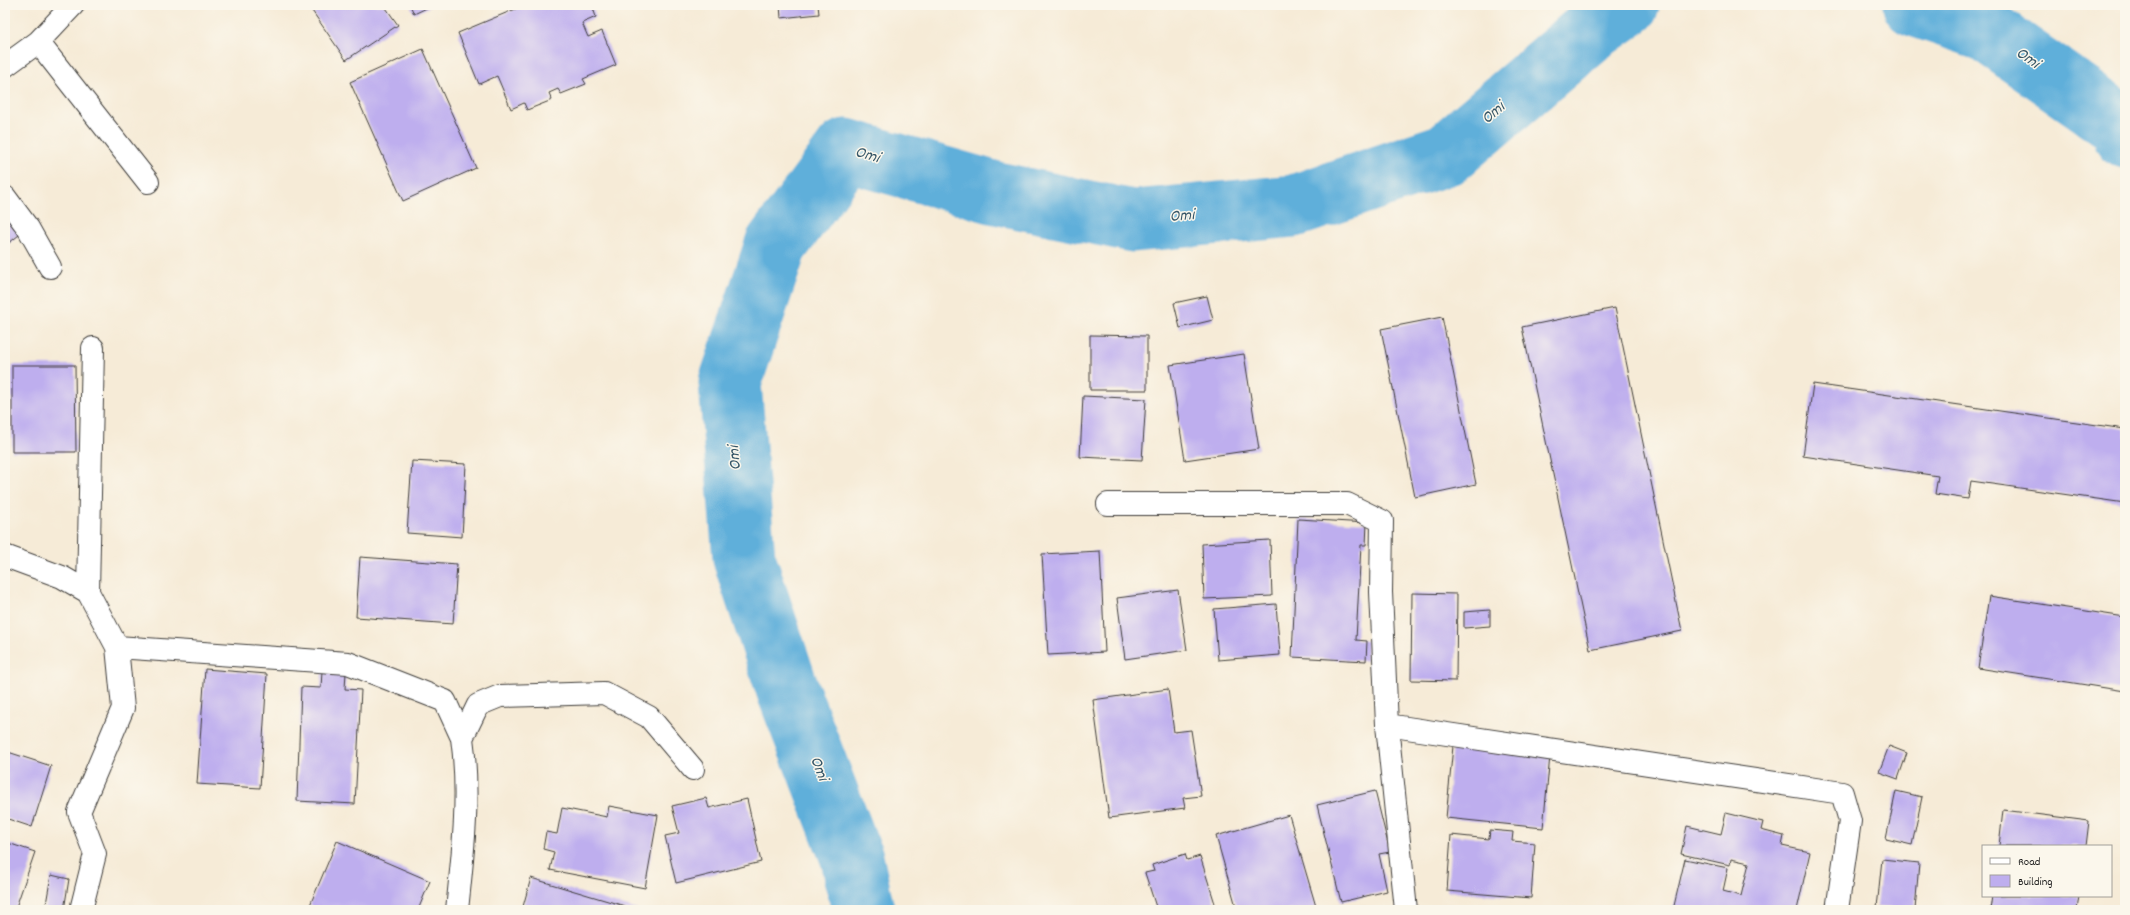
<svg xmlns="http://www.w3.org/2000/svg" width="2130" height="915" viewBox="0 0 2130 915" font-family="Dekko,sans-serif">
<style>
.lines{fill:none;stroke-linecap:round;stroke-linejoin:round}
.river{stroke:#5fafda;stroke-width:63}
.building{fill:#beaeee}
.minor-casing{stroke:#3d3b38;stroke-width:24}
.minor{stroke:#fff;stroke-width:22}
.labels{text-anchor:middle;dominant-baseline:central;stroke-width:3;stroke-linejoin:round;paint-order:stroke}
.water-label{font-size:17px;font-style:italic;fill:#375768;stroke:#fbf7ec}
</style>
<rect width="100%" height="100%" fill="#fbf7ec"/>
<filter id="ink" filterUnits="userSpaceOnUse"><feTurbulence type="fractalNoise" baseFrequency=".025" numOctaves="2"/><feDisplacementMap in="SourceGraphic" scale="8" xChannelSelector="R" yChannelSelector="G"/><feConvolveMatrix kernelMatrix="1 2 1 2 8 2 1 2 1" color-interpolation-filters="sRGB"/></filter>
<filter id="wash" filterUnits="userSpaceOnUse"><feTurbulence type="fractalNoise" baseFrequency=".012" numOctaves="4" result="noise"/><feDisplacementMap in="SourceGraphic" scale="16" xChannelSelector="R" yChannelSelector="G"/><feGaussianBlur stdDeviation="0.9" result="paint"/><feColorMatrix in="noise" values="0 0 0 0 0 0 0 0 0 0 0 0 0 0 0 0 0 1.4 0 .05"/><feComposite in="paint" operator="in"/></filter>
<g filter="url(#wash)">
<rect width="100%" height="100%" fill="#f6ebd7"/>
<g class="lines">
<!-- river -->
<path class="river" d="M1914,5L1984,29L2120,124L2125,137
M863,910L852,858L789,694L744,558L730,383L776,245L846,150L996,193L1133,221L1294,206L1447,154L1587,34L1628,5"/>
</g>
<g id="blocks">
<!-- building -->
<path class="building" d="M308,5H384L398,25L346,60Z
M410,5H433L414,14Z
M525,5H592L596,17L582,23L588,37L602,31L616,65L583,79L586,84L561,94L558,89L549,93L552,100L527,110L524,103L511,109L497,76L479,84L458,33Z
M780,5H818L819,14L781,18Z
M423,49L476,168L403,201L350,82Z
M5,197L28,228L5,246Z
M1207,296L1213,320L1180,328L1174,303Z
M1615,308L1682,631L1590,650L1522,327Z
M1442,317L1476,484L1415,497L1381,329Z
M1090,335L1147,336V390H1090Z
M1244,354L1259,449L1185,460L1170,365Z
M12,365H75L76,452H12Z
M1813,384L2125,429V503L1971,481L1968,499L1935,494L1938,476L1803,456Z
M1083,396L1146,399L1142,460L1080,457Z
M412,461L466,464L462,537L407,533Z
M1298,519L1367,523L1366,545H1361L1356,640L1367,641L1366,661L1292,657Z
M1270,540L1272,596L1204,599L1202,544Z
M1100,551L1105,652L1048,655L1042,554Z
M360,557L457,564L453,624L356,617Z
M1178,590L1187,650L1125,659L1117,598Z
M1412,593L1457,594L1456,681L1411,680Z
M1989,596L2125,617V691L1978,668Z
M1276,604L1280,655L1218,660L1214,609Z
M1490,610V626L1464,628V612Z
M205,669L267,674L260,788L197,784Z
M322,671L346,672L345,689L361,690L355,804L297,801L301,687L321,688Z
M1168,689L1174,732L1191,730L1201,796L1183,798L1185,808L1109,818L1093,700Z
M1453,746L1550,756L1543,828L1446,818Z
M1889,746L1907,753L1898,779L1879,772Z
M5,751L51,766L32,827L5,818Z
M1375,791L1390,852L1379,854L1387,891L1341,902L1317,805Z
M1896,791L1922,797L1912,845L1886,839Z
M706,798L709,808L747,799L761,862L676,883L665,836L679,833L672,806Z
M609,806L658,815L645,888L550,870L554,852L543,849L546,832L557,834L562,808L607,817Z
M2003,810L2089,821L2086,846H1999Z
M1726,813L1763,822L1761,830L1784,836L1782,846L1810,852L1797,910H1673L1685,859L1728,868L1723,891L1741,896L1749,863L1731,859L1730,865L1681,854L1687,826L1721,834Z
M1289,815L1317,910H1237L1216,836Z
M1490,830L1513,832L1512,841L1535,843L1531,898L1447,891L1451,835L1489,839Z
M337,841L430,881L418,910H321L310,905Z
M5,842L35,852L15,910H5Z
M1185,854L1187,860L1200,856L1217,910H1157L1145,873L1154,871L1152,865Z
M1882,859L1919,863L1915,910L1877,907Z
M51,875L69,879L64,910H45Z
M531,878L638,910H522Z
M1992,896H2079L2077,910H1990Z"/>
</g>
</g>
<g filter="url(#ink)">
<use href="#blocks" fill-opacity="0" stroke="#3d3b38" stroke-width="1"/>
<g class="lines">
<!-- minor casing -->
<g class="minor-casing">
<path id="minor" d="M38,42L148,182
M5,66L38,42L73,5
M5,197L28,228L50,267
M1108,504H1347L1382,521L1381,592L1387,725L1406,910
M5,556L62,577L88,592L117,647L348,663L445,701L462,738L478,705L500,696L604,693L649,717L693,769
M88,592L93,348
M1387,725L1842,793L1850,821L1837,910
M81,910L95,854L79,812L123,708L117,647
M457,910C463,853 470,795 462,738"/>
</g>
<!-- minor -->
<use href="#minor" class="minor"/>
</g>
</g>
<g class="labels">
<!-- water labels -->
<g class="water-label">
<text transform="translate(2027 59) rotate(35)">Omi</text>
<text transform="translate(1494 114) rotate(-41)">Omi</text>
<text transform="translate(867 156) rotate(16)">Omi</text>
<text transform="translate(1182 217) rotate(-5)">Omi</text>
<text transform="translate(736 458) rotate(-95)">Omi</text>
<text transform="translate(818 769) rotate(69)">Omi</text>
</g>
</g>
<!-- margin -->
<rect width="2130" height="915" fill="none" stroke="#fbf7ec" stroke-width="20"/>
<!-- legend -->
<rect x="1982" y="845" width="130" height="52" fill="#fbf7ec" stroke="#a29f99"/>
<rect x="1990" y="858" width="20" height="6" fill="#ffffff" stroke="#a29f99"/>
<text x="2018" y="865" font-size="12" fill="#1c1c1c">Road</text>
<rect x="1990" y="875" width="20" height="12" fill="#beaeee" stroke="#a29f99"/>
<text x="2018" y="885" font-size="12" fill="#1c1c1c">Building</text>
</svg>
